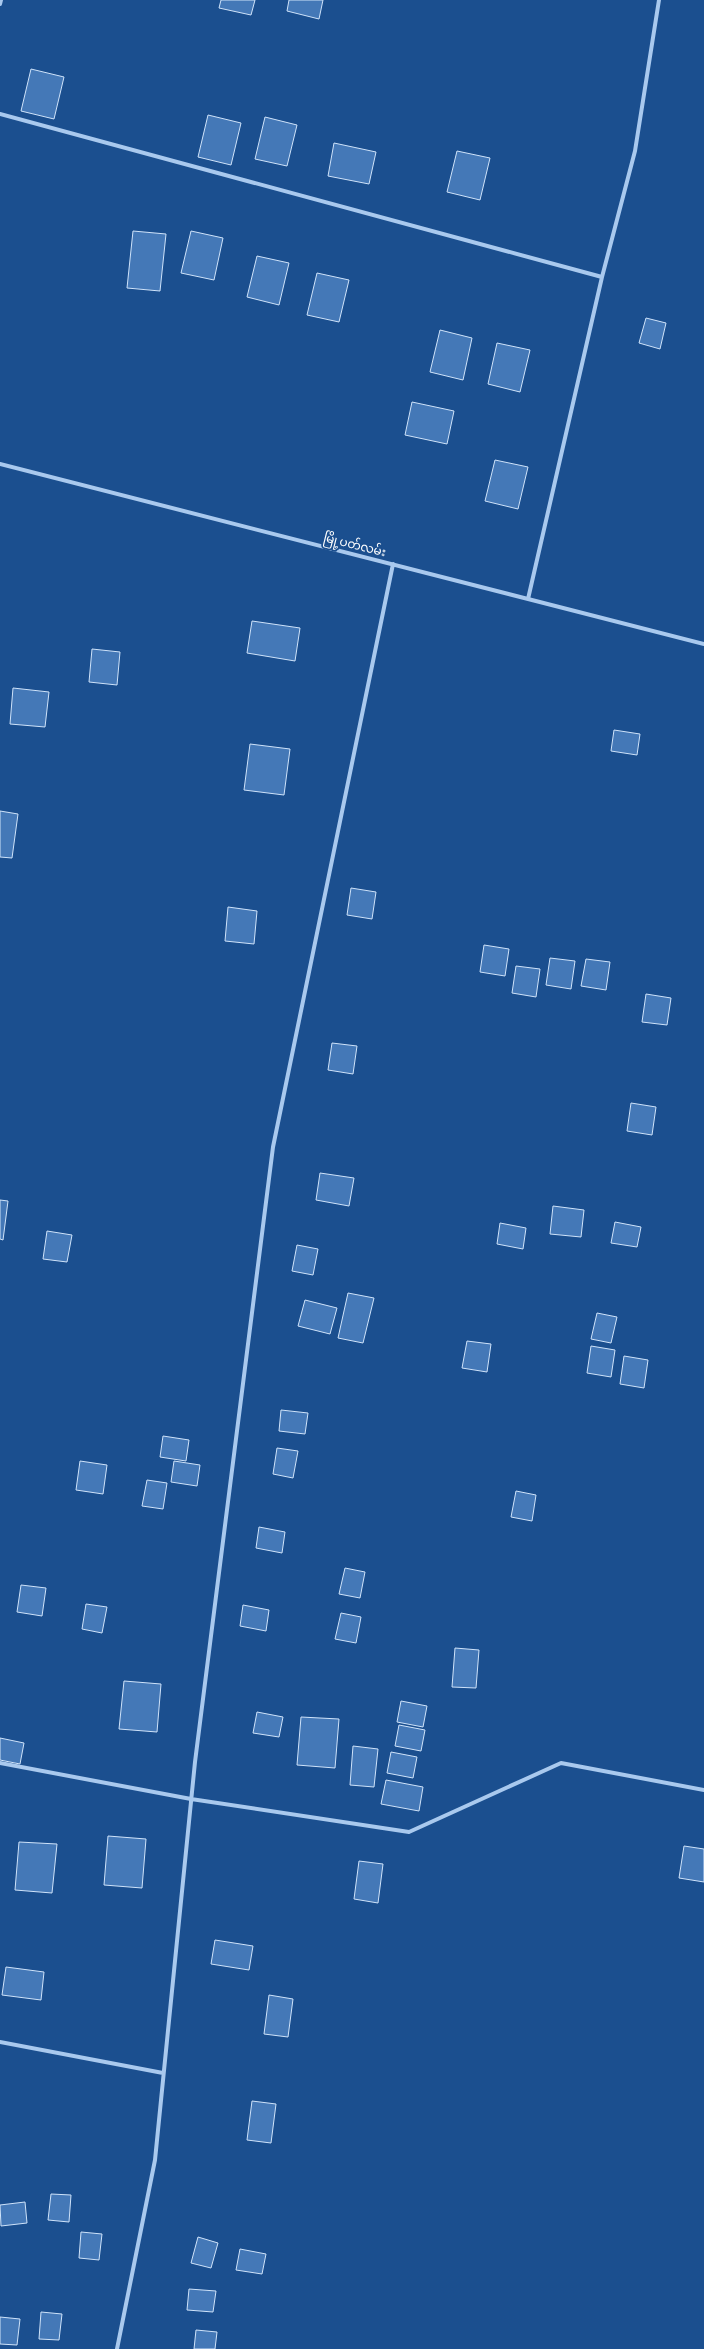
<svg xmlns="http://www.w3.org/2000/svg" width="704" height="2349" viewBox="0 0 704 2349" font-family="Commissioner,'Noto Sans Myanmar',sans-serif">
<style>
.building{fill:#4478b7;stroke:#cfe3fa}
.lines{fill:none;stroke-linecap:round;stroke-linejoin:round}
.street{stroke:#a9c9ee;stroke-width:4}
.labels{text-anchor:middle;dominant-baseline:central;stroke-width:3.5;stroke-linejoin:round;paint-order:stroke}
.street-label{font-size:12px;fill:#fff;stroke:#1b4f8f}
</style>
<rect width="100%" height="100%" fill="#1b4f8f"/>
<!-- building -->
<path class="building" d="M221,0H255L251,15L219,8Z
M289,0H323L319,19L287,11Z
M31,69L64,77L54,119L21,111Z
M208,115L241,123L231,165L198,157Z
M265,117L297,125L287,166L255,159Z
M334,143L376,152L369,184L328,176Z
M457,151L490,158L480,200L447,192Z
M133,231L166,234L160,291L127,288Z
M191,231L223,238L214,280L181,273Z
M257,256L289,263L279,305L247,297Z
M317,273L349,280L339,322L307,315Z
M646,318L666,323L660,349L639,343Z
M440,330L472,338L463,380L430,372Z
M497,343L530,350L520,392L488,384Z
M412,402L454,411L447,444L405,435Z
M495,460L528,467L518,509L485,501Z
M252,621L300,628L295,661L247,653Z
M92,649L120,652L117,685L89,682Z
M13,688L49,692L45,727L10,724Z
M614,730L640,734L637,755L611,751Z
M250,744L290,749L284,795L244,790Z
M0,811L18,814L12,858L0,857Z
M351,888L376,892L372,919L347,915Z
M228,907L257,911L254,944L225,941Z
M484,945L509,949L505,976L480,972Z
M550,958L575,961L571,989L546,985Z
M586,959L610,962L606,990L581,986Z
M516,966L540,969L536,997L512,993Z
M646,994L671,998L667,1025L642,1022Z
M332,1043L357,1046L353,1074L328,1070Z
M631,1103L656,1107L652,1135L627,1131Z
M320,1173L354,1178L349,1206L316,1200Z
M0,1200L8,1201L3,1240L0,1239Z
M553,1206L584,1210L581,1237L550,1234Z
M615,1222L641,1227L637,1247L611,1243Z
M500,1223L526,1228L523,1249L497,1244Z
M47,1231L72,1235L67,1262L43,1259Z
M297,1245L318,1249L313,1275L292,1271Z
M348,1293L374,1298L363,1343L338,1338Z
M305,1300L337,1308L330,1334L298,1326Z
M597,1313L617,1317L611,1343L591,1339Z
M467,1341L491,1344L487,1372L462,1368Z
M591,1346L615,1350L611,1377L587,1373Z
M624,1356L648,1360L644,1388L620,1384Z
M281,1410L308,1413L305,1434L279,1431Z
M163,1436L189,1440L186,1461L160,1457Z
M277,1448L298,1451L293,1478L273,1474Z
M80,1461L107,1465L103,1494L76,1490Z
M174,1461L200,1465L197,1486L171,1482Z
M147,1480L167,1483L163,1509L142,1506Z
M516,1491L536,1495L532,1521L511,1517Z
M259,1527L285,1532L282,1553L256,1548Z
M345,1568L365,1572L360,1598L339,1594Z
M21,1585L46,1588L42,1616L17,1612Z
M86,1604L107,1607L102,1633L82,1629Z
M243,1605L269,1610L266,1631L240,1626Z
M341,1613L361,1617L356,1643L335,1639Z
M455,1648L479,1650L476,1688L452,1687Z
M124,1681L161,1684L157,1732L119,1729Z
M401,1701L427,1706L423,1727L397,1722Z
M257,1712L283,1717L279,1737L253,1733Z
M301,1717L339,1719L335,1768L297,1765Z
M399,1725L425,1730L421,1751L395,1746Z
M0,1738L24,1743L20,1764L0,1760Z
M353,1746L378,1749L374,1787L350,1785Z
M391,1752L417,1757L413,1778L387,1773Z
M386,1780L423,1787L419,1811L381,1804Z
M108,1836L146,1839L142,1888L104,1885Z
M19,1842L57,1844L52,1893L15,1890Z
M684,1846L704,1849V1882L679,1878Z
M359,1861L383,1864L378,1903L354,1899Z
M215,1940L253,1946L249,1970L211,1964Z
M6,1967L44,1972L41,2000L2,1995Z
M269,1995L293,1999L288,2037L264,2034Z
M252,2101L276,2104L271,2143L247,2140Z
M51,2194L71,2195L69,2222L48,2220Z
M25,2202L27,2223L1,2226L0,2205Z
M81,2232L102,2234L99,2260L79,2258Z
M198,2237L218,2243L211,2268L191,2263Z
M240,2249L266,2254L262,2274L236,2270Z
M189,2289L216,2291L213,2312L187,2310Z
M41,2312L62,2314L59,2340L39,2339Z
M0,2317L20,2319L17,2345L0,2344Z
M196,2330L217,2332L215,2349H194Z"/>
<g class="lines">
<!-- street -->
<path class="street" d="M0,4L1,0
M0,114L602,277
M0,464L704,644
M528,599L602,277L635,151L659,0
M0,1763L191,1799L409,1832L561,1763L704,1790
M0,2042L163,2073
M117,2349L155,2160L195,1762L273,1147L393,564"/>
</g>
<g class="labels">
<!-- street labels -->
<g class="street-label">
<text transform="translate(355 544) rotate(14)">မြို့ပတ်လမ်း</text>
</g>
</g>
</svg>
